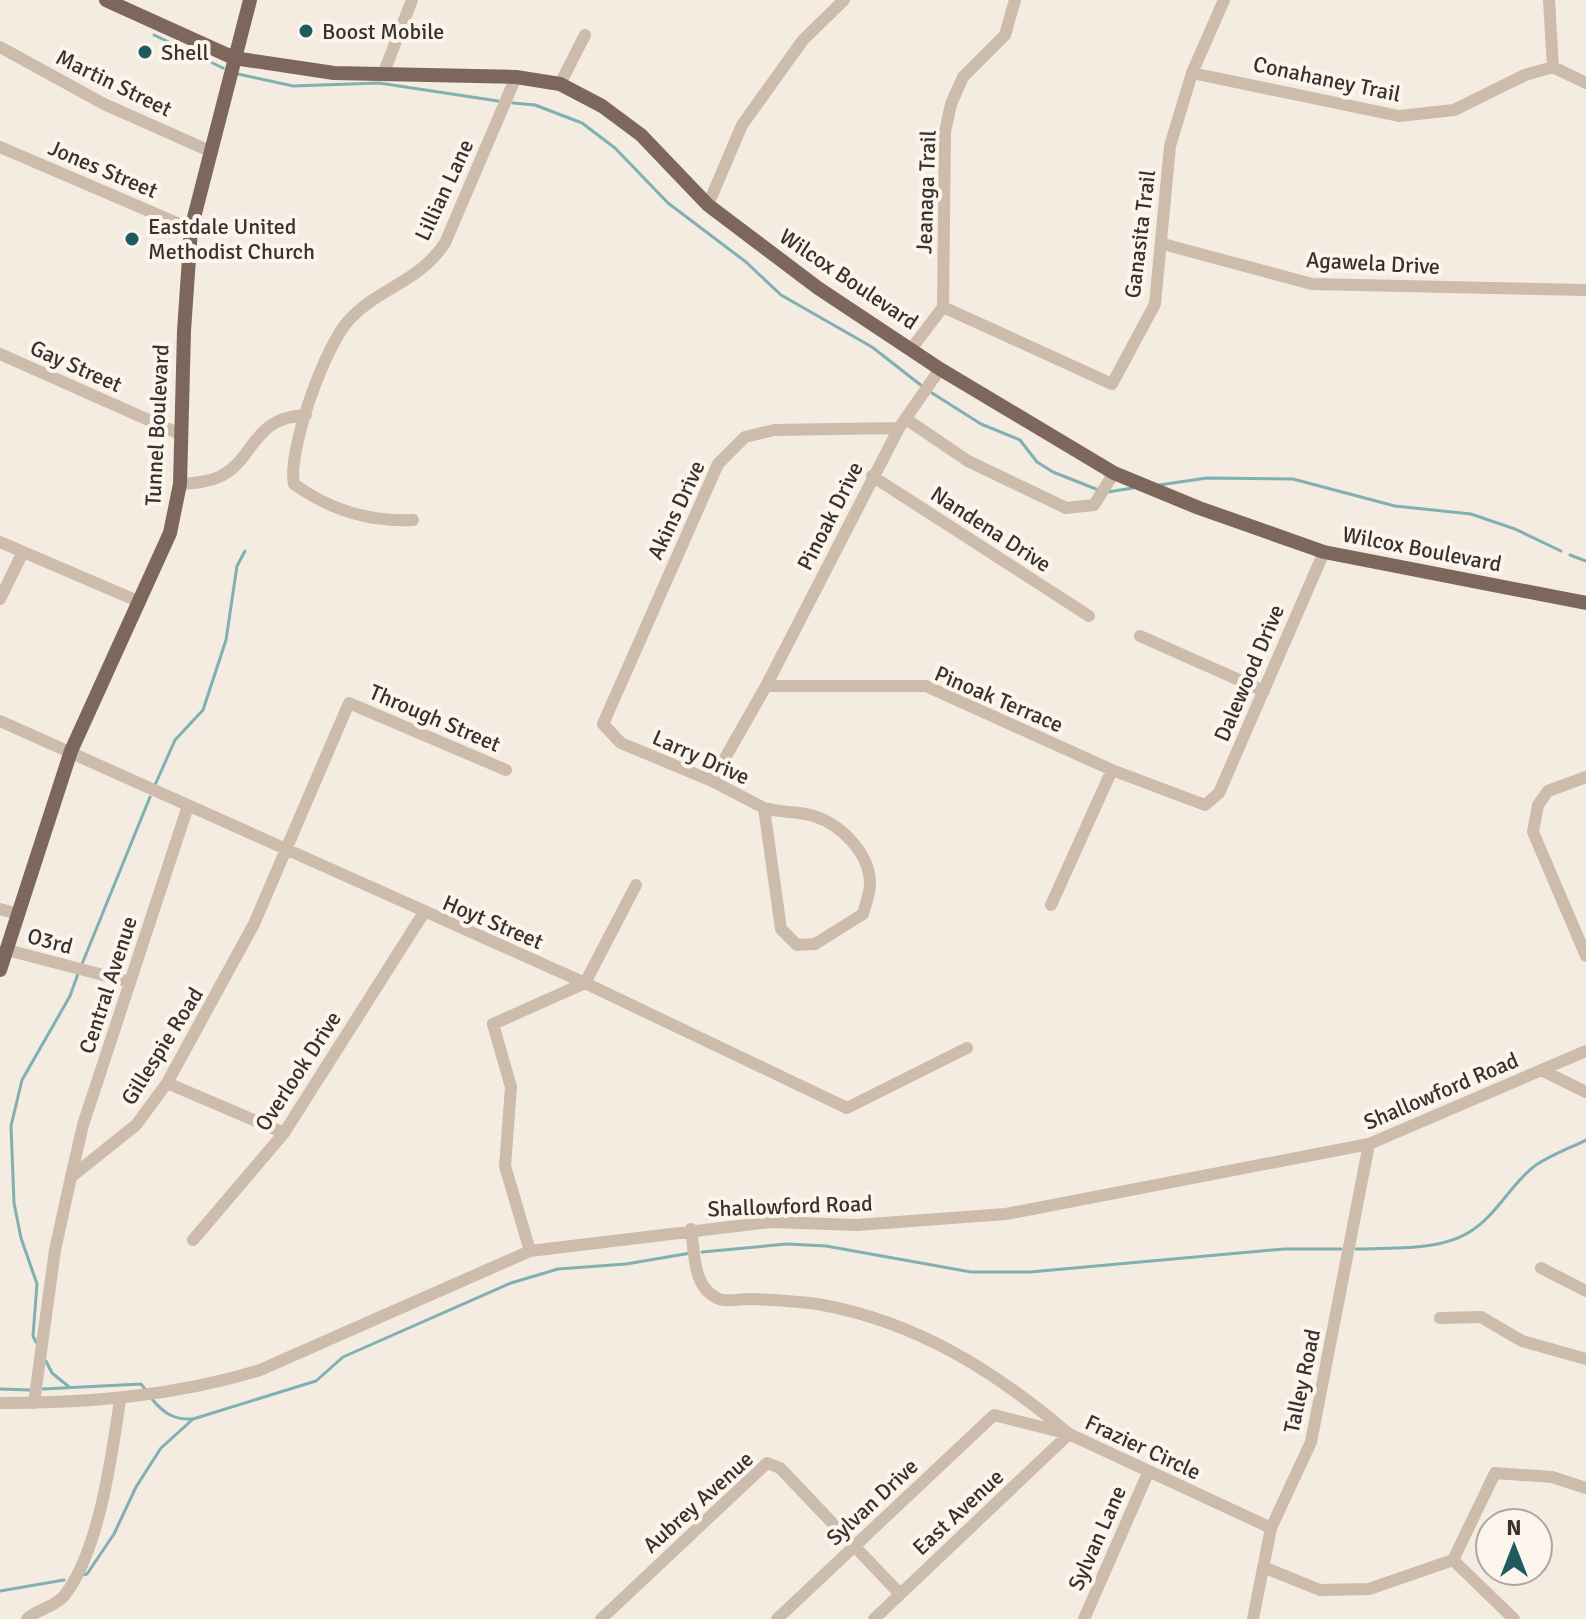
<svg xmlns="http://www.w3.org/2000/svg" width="1586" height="1619" viewBox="0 0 1586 1619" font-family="Signika,sans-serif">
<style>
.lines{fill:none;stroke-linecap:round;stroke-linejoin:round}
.stream{stroke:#7fb0b2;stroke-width:3}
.minor{stroke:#cdbbac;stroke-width:12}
.major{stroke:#7d675c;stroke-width:14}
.poi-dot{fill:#1f5a5e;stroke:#fbf5ee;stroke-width:3}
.labels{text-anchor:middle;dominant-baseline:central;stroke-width:8;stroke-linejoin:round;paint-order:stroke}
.poi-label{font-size:22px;fill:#3b302b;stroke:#fbf5ee;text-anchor:start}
.street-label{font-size:22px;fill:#3b302b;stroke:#fbf5ee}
</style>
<rect width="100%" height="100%" fill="#f4ebe1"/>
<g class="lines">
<!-- stream -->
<path class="stream" d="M154,35L223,68
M238,74L293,86L379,83L498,101
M513,103L535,105L582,123L615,148L668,203L746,262L781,295L872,347L922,386
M932,393L981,424L1020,440L1037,462L1053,472L1096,489
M1159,485L1207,478L1293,479L1395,506L1471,514L1515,529L1561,551
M1108,492L1133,488
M1570,555L1586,561
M155,785L175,740L203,710L226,640L237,566L245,551
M82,964L150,797
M1356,1249C1392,1248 1441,1251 1471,1231C1498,1214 1511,1183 1536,1165C1551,1155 1570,1148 1586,1140
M702,1252L787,1244L826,1246L971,1272H1030L1284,1249H1341
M36,1342L33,1336L37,1284L21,1238L14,1203L11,1126L22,1080L70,996L79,971
M46,1361L52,1373L68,1386
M0,1389L30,1390
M43,1389L141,1384L145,1389
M152,1399C164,1414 175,1420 193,1419L316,1381L343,1357L511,1283L558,1269L626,1264L691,1253
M82,1575L87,1574L114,1534L136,1487L161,1448L192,1420
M0,1591L64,1580"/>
<!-- minor -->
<path class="minor" d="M1549,0L1553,67
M0,47L104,104L212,152
M384,72L412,0
M1192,73L1399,116L1454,110L1525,75L1553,67L1586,83
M560,84L585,35
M0,147L191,229
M708,205L742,125L803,40L844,0
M1163,244L1312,284L1586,290
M943,307L1112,384L1155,304L1170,146L1192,73L1224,0
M912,348L943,307L945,132L951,104L963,77L1005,35L1015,0
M0,354L180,434
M906,419L968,461L1066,508L1094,505L1114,473
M872,476L1089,616
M180,484C195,483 210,482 223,475C255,457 253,417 306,415
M413,520C369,522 330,510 294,484C287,452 325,344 350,319C380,287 418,283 445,243L516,77
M0,542L140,602
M0,599L23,552
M1140,636L1264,691
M766,686H926L1112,770L1205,805L1219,793L1324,552
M0,721L585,983L847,1108L967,1048
M1586,777L1548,791L1538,805L1533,832L1586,956
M712,781L766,686L899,428L940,369
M764,808L712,781L621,743L603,724L718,464L745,437L774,430L899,428
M764,808C781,813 798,811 814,816C842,825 870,854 870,884C870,894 865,905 863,914L815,944L797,945L781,929Z
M1051,905L1112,770
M0,909L18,914
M7,950L130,982
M1541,1070L1586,1092
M167,1083L284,1133
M71,1177L83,1125L188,806
M691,1229C695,1253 692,1288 719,1299C727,1302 741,1299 750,1299C774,1300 799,1301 823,1305C919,1323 996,1372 1069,1434L874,1619
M193,1240L284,1133L423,914
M530,1251L505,1166L511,1087L493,1024L585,983L636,885
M1541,1268L1586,1291
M1440,1318L1481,1317L1522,1341L1586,1359
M0,1403C89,1403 175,1396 260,1370L530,1251L770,1222L857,1225L1006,1214L1369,1144L1586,1051
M34,1403L55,1250L71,1177L136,1125L167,1083L254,924L349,703L506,770
M1453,1560L1495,1473L1552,1477L1586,1488
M1263,1567L1320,1590L1369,1589L1453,1560L1514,1619
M27,1619C37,1609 55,1607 64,1596C99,1552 112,1455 120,1400
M601,1619L767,1463L780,1468L900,1594
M777,1619L994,1415L1069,1434L1271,1528
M1084,1619L1148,1473
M1253,1619L1271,1528L1311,1442L1369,1144"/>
<!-- major -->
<path class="major" d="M106,0L234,58L334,73L516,77L560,84L602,106L641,135L708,205L818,288L940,369L1114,473L1199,508L1324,552L1586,603
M0,970L71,751L170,533L180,484L184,331L191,229L250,0"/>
</g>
<!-- markers -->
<g class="poi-dot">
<circle cx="306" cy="31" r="8"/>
<circle cx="145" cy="52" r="8"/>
<circle cx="132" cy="239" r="8"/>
</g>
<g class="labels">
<!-- poi labels -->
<g class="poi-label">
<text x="322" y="31">Boost Mobile</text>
<text x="161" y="52">Shell</text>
<text x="148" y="226">Eastdale United<tspan x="148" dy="25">Methodist Church</tspan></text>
</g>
<!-- street labels -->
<g class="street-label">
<text transform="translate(1327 79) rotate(12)">Conahaney Trail</text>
<text transform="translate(114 83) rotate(26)">Martin Street</text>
<text transform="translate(103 169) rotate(23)">Jones Street</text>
<text transform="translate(444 190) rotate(-65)">Lillian Lane</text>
<text transform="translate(926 192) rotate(-88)">Jeanaga Trail</text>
<text transform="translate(1140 234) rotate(-83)">Ganasita Trail</text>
<text transform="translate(1373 263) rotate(3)">Agawela Drive</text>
<text transform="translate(849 279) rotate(34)">Wilcox Boulevard</text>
<text transform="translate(76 366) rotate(24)">Gay Street</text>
<text transform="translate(157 425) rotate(-87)">Tunnel Boulevard</text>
<text transform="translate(676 510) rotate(-65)">Akins Drive</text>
<text transform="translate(830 516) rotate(-63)">Pinoak Drive</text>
<text transform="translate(991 529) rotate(33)">Nandena Drive</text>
<text transform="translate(1422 549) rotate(11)">Wilcox Boulevard</text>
<text transform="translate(1249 673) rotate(-67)">Dalewood Drive</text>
<text transform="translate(999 699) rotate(23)">Pinoak Terrace</text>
<text transform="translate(435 718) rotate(23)">Through Street</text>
<text transform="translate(701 757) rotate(24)">Larry Drive</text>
<text transform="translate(493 922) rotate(23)">Hoyt Street</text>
<text transform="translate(50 941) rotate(15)">O3rd</text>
<text transform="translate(108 985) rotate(-72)">Central Avenue</text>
<text transform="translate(162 1046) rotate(-58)">Gillespie Road</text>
<text transform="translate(298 1071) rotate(-57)">Overlook Drive</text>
<text transform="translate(1441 1091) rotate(-23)">Shallowford Road</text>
<text transform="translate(790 1206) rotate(-2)">Shallowford Road</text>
<text transform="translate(1302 1381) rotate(-78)">Talley Road</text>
<text transform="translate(1143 1447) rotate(25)">Frazier Circle</text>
<text transform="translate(698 1502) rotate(-42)">Aubrey Avenue</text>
<text transform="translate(872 1502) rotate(-43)">Sylvan Drive</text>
<text transform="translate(958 1512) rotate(-43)">East Avenue</text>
<text transform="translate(1097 1538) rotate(-66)">Sylvan Lane</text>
</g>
</g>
<!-- north arrow -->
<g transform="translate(1514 1547)"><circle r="38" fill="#fbf5ee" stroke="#aea6a0" stroke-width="2"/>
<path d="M0-6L14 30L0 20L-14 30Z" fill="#1f5a5e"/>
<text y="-12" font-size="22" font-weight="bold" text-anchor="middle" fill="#3b302b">N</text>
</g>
</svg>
